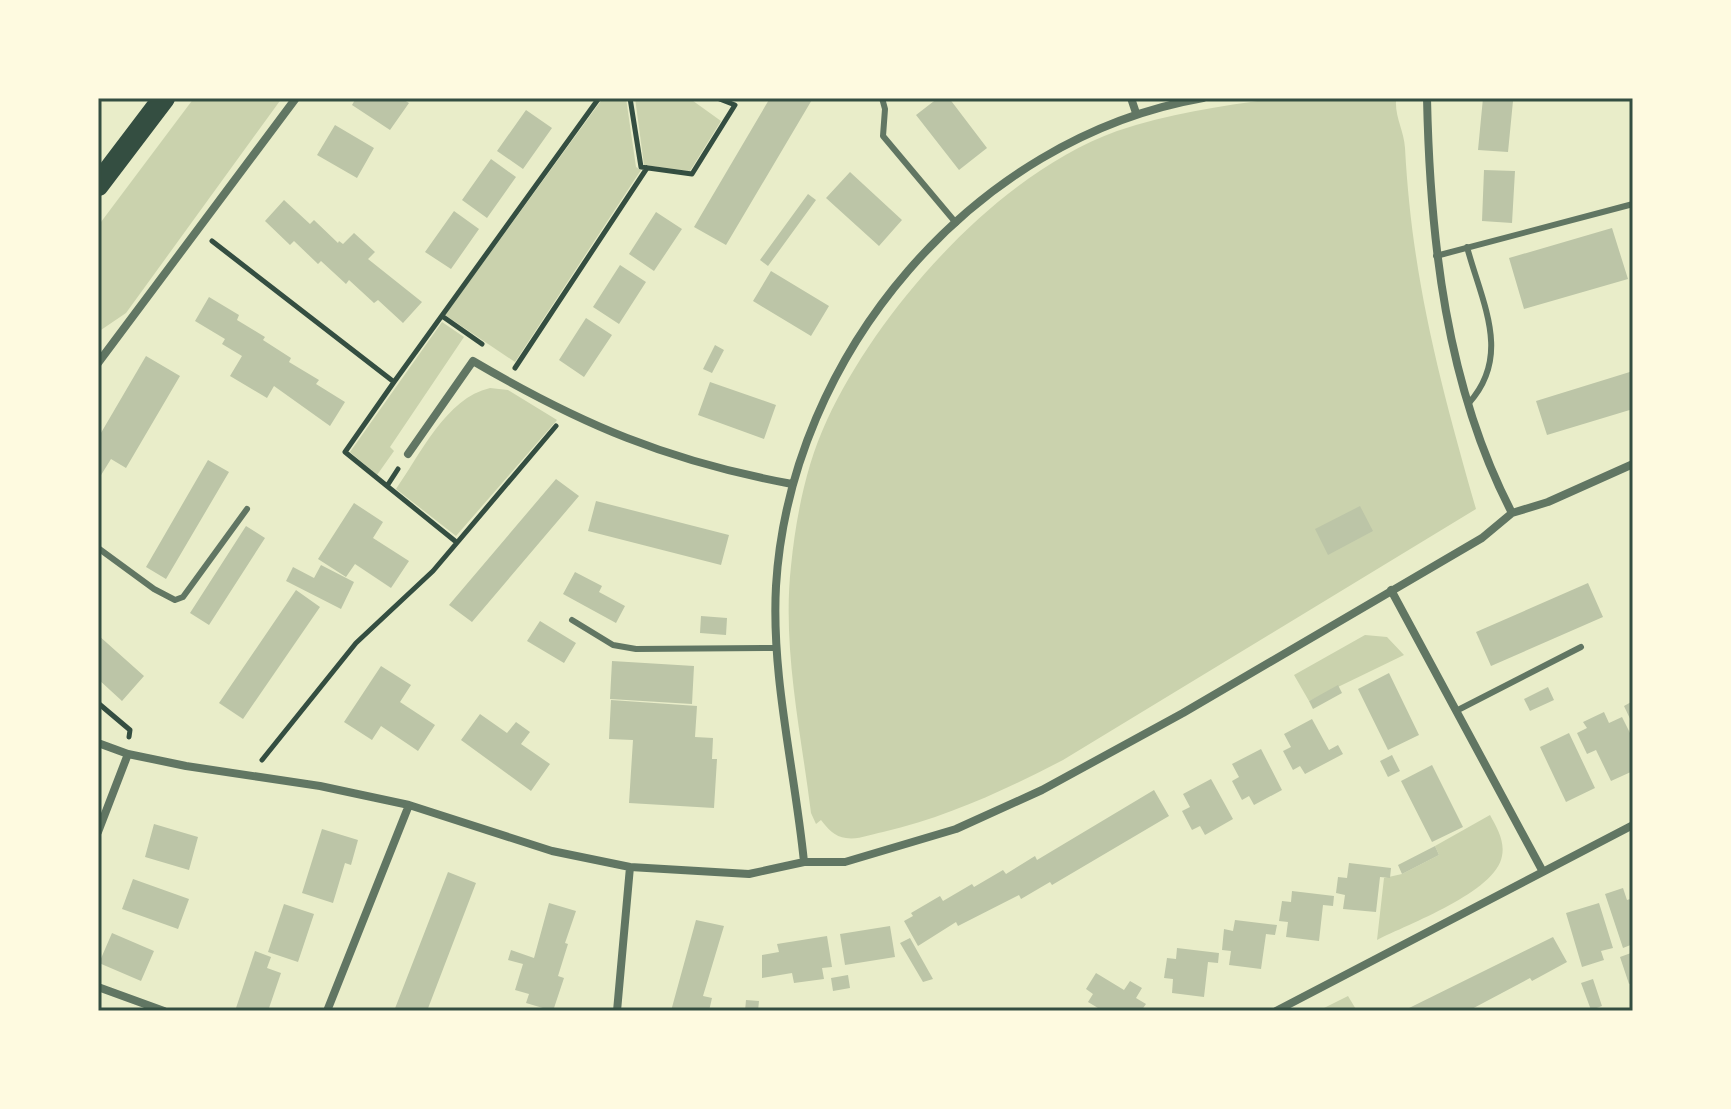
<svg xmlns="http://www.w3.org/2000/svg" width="1731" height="1109" viewBox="0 0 1731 1109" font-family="'Asap Condensed',sans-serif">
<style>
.green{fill:#cad2ad}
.building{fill:#bcc5a7}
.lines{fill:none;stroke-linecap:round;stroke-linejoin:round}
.path{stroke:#344e41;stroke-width:5}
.service{stroke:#617663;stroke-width:6}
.minor{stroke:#617663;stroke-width:8}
.trunk{stroke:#344e41;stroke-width:22}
.neatline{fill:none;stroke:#344e41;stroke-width:3}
</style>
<rect width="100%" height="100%" fill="#e9edc9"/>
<!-- green -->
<path class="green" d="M194,98H282L126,313L98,332V226Z
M603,98H626L636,167L641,170L515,362L445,315Z
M635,98H689L721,121L690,171L644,165Z
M1277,98L1396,101C1395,117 1404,131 1405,148C1412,279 1440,383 1476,509L1063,760C1005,790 947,817 883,832C872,834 858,840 846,838C835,837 827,828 821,820L816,824L811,813C801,732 782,648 791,566C796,517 806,465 827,420C879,308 999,173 1117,131C1169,113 1224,106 1277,98Z
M442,322L464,337L390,447L394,451L377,475L350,452Z
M490,388L508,390L557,420L456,536L396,489C420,455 446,398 490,388Z
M1365,635L1387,637L1404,655L1309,701L1294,675Z
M1490,815C1497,828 1505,841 1502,856C1496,892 1408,924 1377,940L1384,878L1402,874L1439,855L1435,846Z
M1348,996L1357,1011H1318Z"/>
<!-- building -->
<path class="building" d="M356,98H401L409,103L390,130L352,105Z
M770,98H813L726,245L694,227Z
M938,98H949L987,148L959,170L916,115Z
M1483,98L1513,101L1508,152L1478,150Z
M526,110L552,128L523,169L497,151Z
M335,125L374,148L357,178L317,155Z
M491,159L516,177L487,218L462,200Z
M1484,170L1515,171L1512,223L1482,221Z
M850,172L902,220L879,246L826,198Z
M808,194L816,200L768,266L760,260Z
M284,200L310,224L314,220L338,243L339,241L343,244L354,233L375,252L368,259L422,302L403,323L378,300L374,303L349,280L346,284L321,261L318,264L294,241L290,245L265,221Z
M454,211L479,229L451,269L425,252Z
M656,212L682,229L654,271L629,254Z
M1612,228L1628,279L1524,309L1509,258Z
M620,265L646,282L619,324L593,307Z
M771,271L829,306L811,336L753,301Z
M209,297L239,315L237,320L265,337L263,340L291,358L289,362L319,380L316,384L345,402L330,426L274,386L267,398L230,376L242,356L222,344L225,339L195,321Z
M586,318L612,335L584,377L559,360Z
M715,345L724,350L712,373L703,369Z
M146,356L180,376L126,468L111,459L98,480V438Z
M1633,371V409L1547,435L1536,401Z
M710,382L776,405L764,439L698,415Z
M208,460L229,472L166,579L146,567Z
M556,479L579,496L472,622L449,605Z
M596,501L729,535L721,565L588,531Z
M354,503L383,522L373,538L409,561L391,588L355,564L346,577L318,559Z
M1360,506L1373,531L1328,555L1315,529Z
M246,526L265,538L209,625L190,613Z
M321,565L354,582L341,609L286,581L293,567L314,578Z
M575,572L602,586L599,592L625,606L616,623L563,594Z
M1588,583L1603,617L1491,666L1476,632Z
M296,590L320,607L243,719L219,703Z
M701,616L727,618L726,635L700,633Z
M540,621L576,643L564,663L527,641Z
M98,635L144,676L122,701L98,679Z
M612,661L694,666L692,704L610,699Z
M381,666L411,685L400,702L435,725L418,751L381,726L372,740L344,722Z
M1389,673L1419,735L1388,750L1358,689Z
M1338,685L1342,693L1313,709L1309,701Z
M1548,687L1554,700L1530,711L1524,699Z
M611,700L697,706L695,737L713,738L712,759H717L714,808L629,803L633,740L609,739Z
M1633,701V725L1624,706Z
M1604,712L1609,723L1622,717L1633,739V771L1611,781L1596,750L1587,754L1577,733L1587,728L1583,722Z
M480,714L507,733L516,722L530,732L521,744L550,764L531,791L461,740Z
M1312,719L1329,750L1338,745L1343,754L1305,774L1300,766L1293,770L1283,751L1291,747L1284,734Z
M1569,733L1595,788L1566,802L1540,747Z
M1261,749L1282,790L1254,805L1249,796L1242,800L1232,781L1239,777L1232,764Z
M1392,755L1400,771L1388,777L1380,761Z
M1432,765L1463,827L1432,842L1401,781Z
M1211,779L1233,819L1205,835L1200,826L1192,830L1182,811L1190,807L1183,794Z
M1154,790L1169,816L1052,885L1050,882L1021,899L1019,895L958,926L956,922L918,946L904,921L913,916L911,913L940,896L943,901L972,884L974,887L1003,870L1006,874L1035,856L1037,860Z
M154,824L198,837L189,870L145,857Z
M322,829L358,840L351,865L345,863L333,903L302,893Z
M1435,846L1439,855L1402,874L1398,865Z
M1349,863L1391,868L1390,878L1380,877L1376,912L1343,909L1345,895L1336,893L1338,877L1347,878Z
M448,872L476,883L427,1011H394Z
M133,879L189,899L178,929L122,909Z
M1623,888L1627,900L1633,898V944L1623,948L1605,894Z
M1292,891L1334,896L1333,906L1323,905L1319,941L1286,937L1288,922L1279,921L1282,901L1291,902Z
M549,903L576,911L565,943L568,944L558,976L564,978L553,1011L526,1003L529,994L515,990L523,964L508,960L511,950L534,958Z
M1599,903L1613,948L1601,951L1604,960L1582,967L1566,913Z
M284,904L314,914L298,962L268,952Z
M696,920L724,926L703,996L712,998L709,1011H671Z
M1235,920L1277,925L1275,935L1266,934L1261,969L1229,965L1231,951L1222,950L1224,929L1233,931Z
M890,926L895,957L845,965L840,934Z
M112,933L154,951L141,981L99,963Z
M827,936L832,967L822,968L824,979L794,983L792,973L762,978V955L779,952L777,944Z
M1553,937L1567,962L1532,981L1530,978L1468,1011H1403Z
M910,938L933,979L923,982L900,943Z
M1177,948L1219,953L1218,963L1208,962L1204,997L1172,993L1173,979L1164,978L1167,958L1176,959Z
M255,951L271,957L267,968L281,973L268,1011H235Z
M1631,953L1633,982L1629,984L1620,957Z
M1096,973L1124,990L1130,981L1142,988L1136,998L1146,1004L1141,1011H1103L1088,1002L1093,994L1086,989Z
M848,975L850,988L833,991L831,978Z
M1593,979L1602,1006L1591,1010L1581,983Z
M746,1000L759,1001L758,1011H745Z"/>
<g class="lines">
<!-- path -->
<path class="path" d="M630,98L641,167L692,174L735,105L717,98
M212,241L394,382L345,452L387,486
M442,316L482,344
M515,368L647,168
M394,382L599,98
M398,469L387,486L455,541
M98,703L130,730L129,737
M262,760L356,643L433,571L556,426"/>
<!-- service -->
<path class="service" d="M882,98L885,109L883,136L956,223
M1467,247C1482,303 1512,355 1469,403
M1436,256L1633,204
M98,548L154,589L175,600L183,597L247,509
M572,620L613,645L636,649L776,648
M1456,711L1581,647"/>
<!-- minor -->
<path class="minor" d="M1131,98L1136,113
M1427,98C1430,239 1446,386 1512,513
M98,363L296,98
M408,454L473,361C582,425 668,461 792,484
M1391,590L1542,870
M98,743L128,754L186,766L320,786L409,805L552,851L630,867L749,874L804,862H845L956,829L1042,790L1183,713L1482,538L1512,513L1548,502L1633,464
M98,832L128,754
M804,862C795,771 771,677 776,586C790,355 973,138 1203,98
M98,987L164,1011
M327,1011L409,805
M617,1011L630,867
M1276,1011L1633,825"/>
<!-- trunk -->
<path class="trunk" d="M98,185L164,98"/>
</g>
<!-- border -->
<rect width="1731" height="1109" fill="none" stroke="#fefae0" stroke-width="200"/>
<rect x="100" y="100" width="1531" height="909" class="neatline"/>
</svg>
